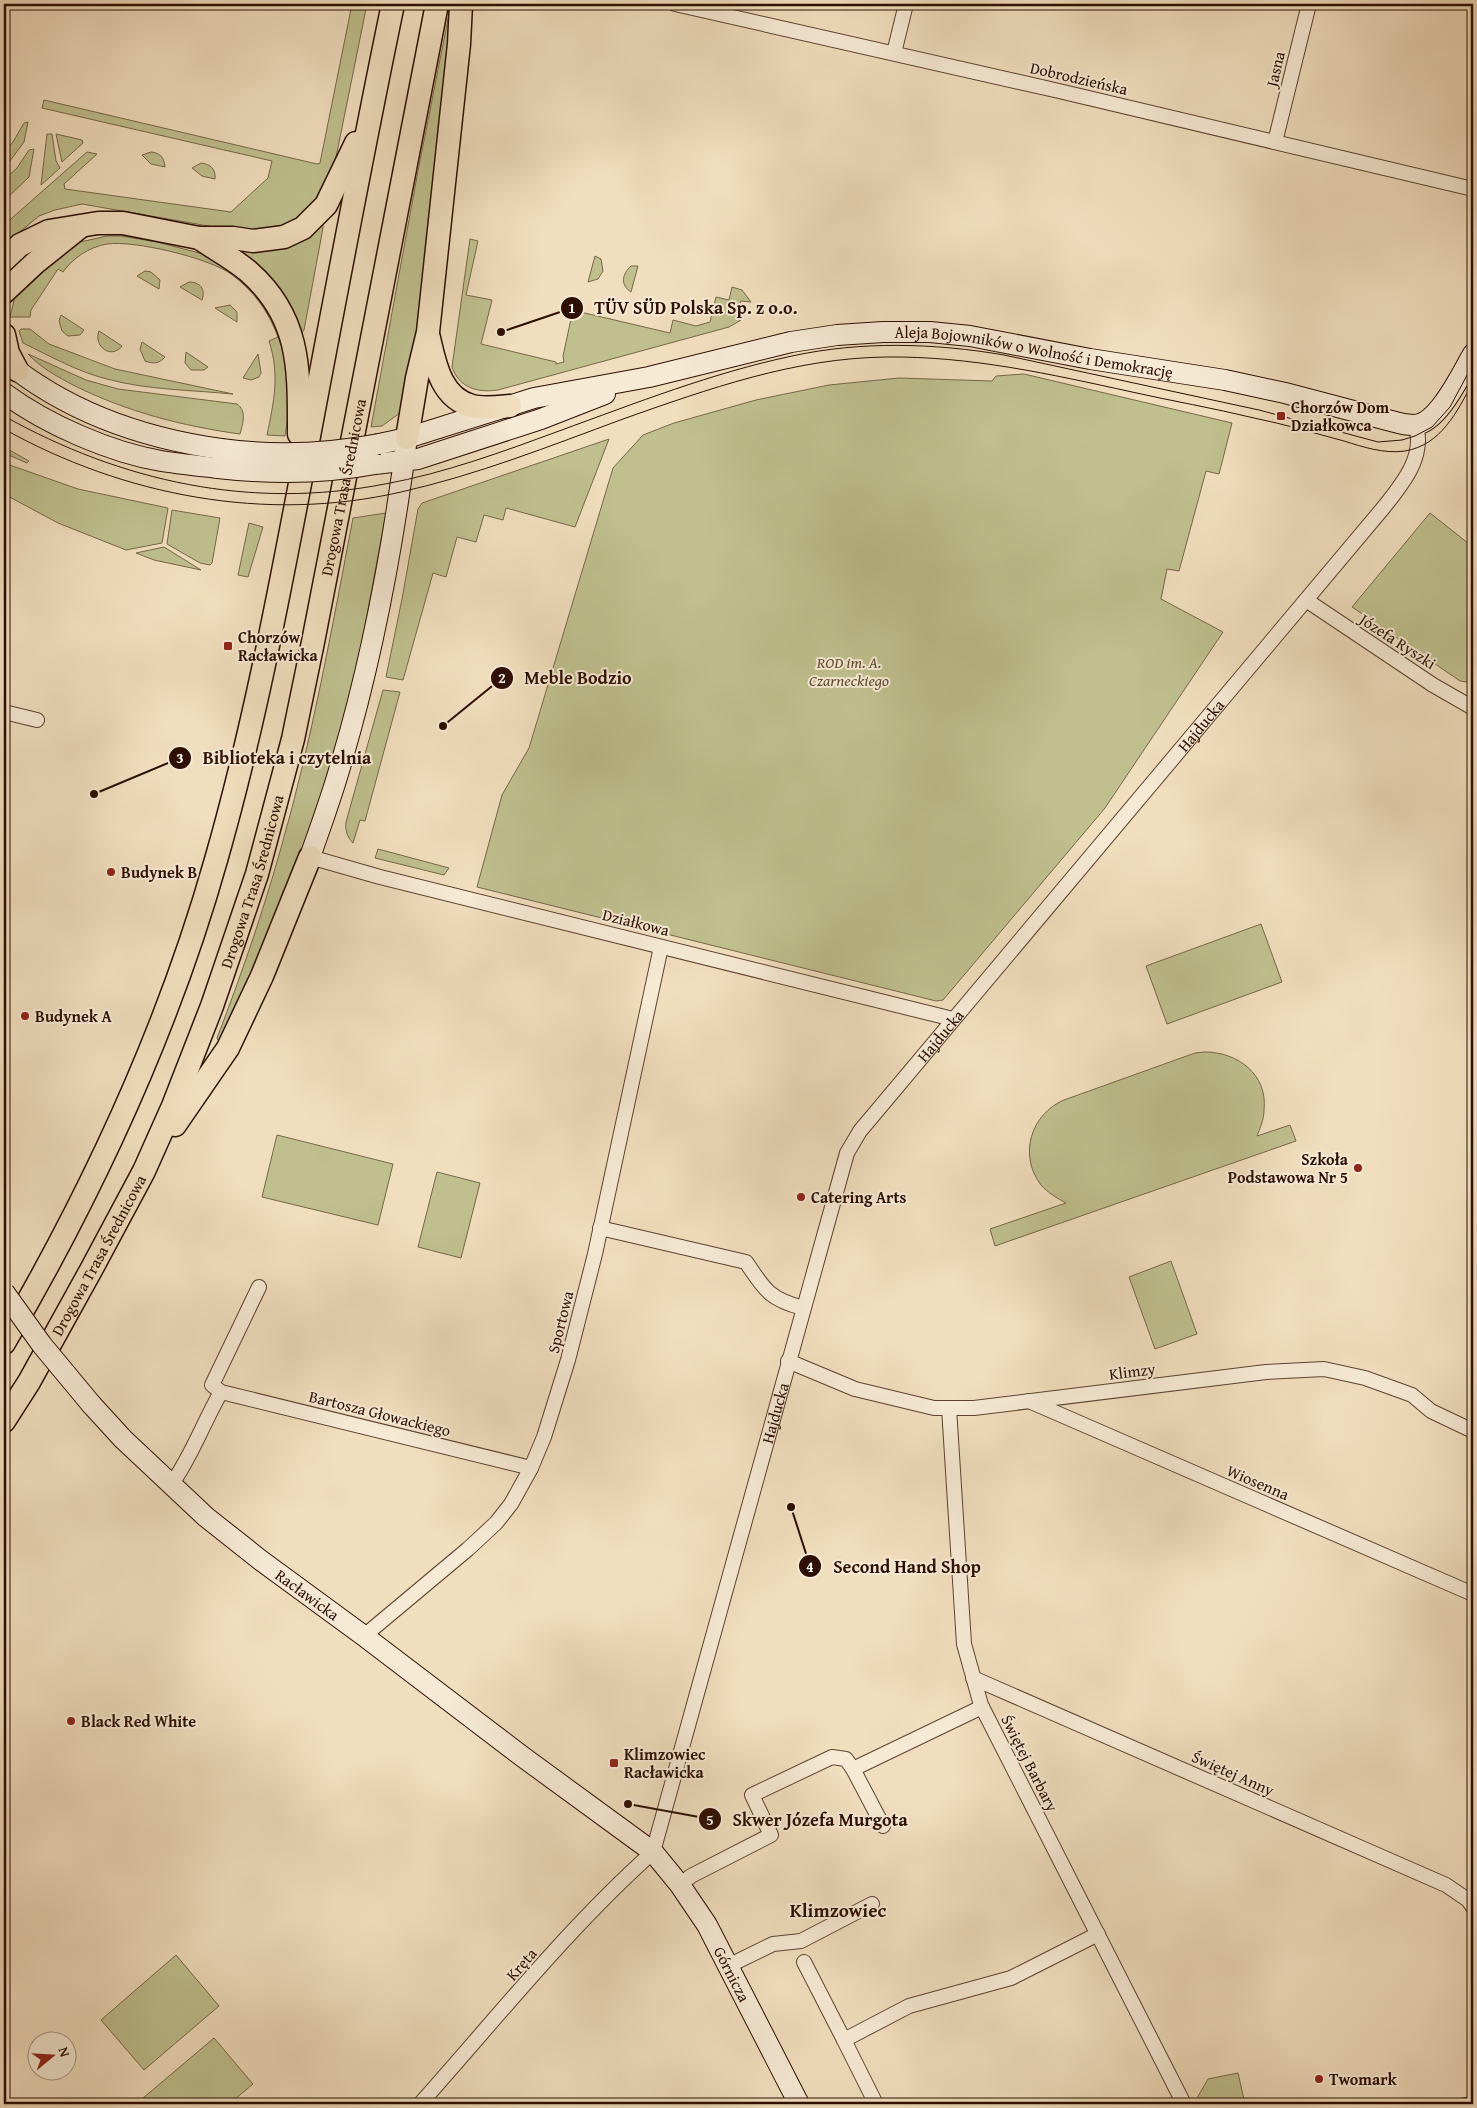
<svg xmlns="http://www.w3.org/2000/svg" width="1477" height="2108" viewBox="0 0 1477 2108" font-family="'Gentium Book Plus',serif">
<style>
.green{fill:#bfc08e;stroke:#766748}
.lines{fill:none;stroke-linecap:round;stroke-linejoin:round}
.street-casing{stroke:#5e4230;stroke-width:16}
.secondary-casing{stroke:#2d0e01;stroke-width:22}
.primary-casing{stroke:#2d0e01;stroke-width:25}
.street{stroke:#f6ead5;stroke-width:14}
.secondary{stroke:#f6ead5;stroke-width:20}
.primary{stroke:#f1debe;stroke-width:22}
.tram{stroke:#2d0e01;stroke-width:1}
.secondary-bridge-casing{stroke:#2d0e01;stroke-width:22;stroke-linecap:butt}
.secondary-bridge{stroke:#f6ead5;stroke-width:20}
.poi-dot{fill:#8f2418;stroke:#f6ead5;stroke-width:2}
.labels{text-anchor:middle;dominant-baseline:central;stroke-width:4;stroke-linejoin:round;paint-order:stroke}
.street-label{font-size:16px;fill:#2d0e01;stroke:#f6ead5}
.poi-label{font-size:16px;font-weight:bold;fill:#2d0e01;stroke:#f6ead5;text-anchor:start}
.park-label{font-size:16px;font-style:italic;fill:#604c32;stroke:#f6ead5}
.quarter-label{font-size:19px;font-weight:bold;fill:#2d0e01;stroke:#f6ead5}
.leader{fill:none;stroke:#2d0e01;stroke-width:2}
.callout-dot{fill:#2d0e01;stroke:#f6ead5;stroke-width:2}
.mark-label{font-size:15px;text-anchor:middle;font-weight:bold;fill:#fff}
.callout-label{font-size:18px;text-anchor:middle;font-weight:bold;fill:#2d0e01;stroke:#f6ead5;stroke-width:4;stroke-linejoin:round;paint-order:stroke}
</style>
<rect width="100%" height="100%" fill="#f1debe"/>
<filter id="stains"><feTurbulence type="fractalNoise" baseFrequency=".004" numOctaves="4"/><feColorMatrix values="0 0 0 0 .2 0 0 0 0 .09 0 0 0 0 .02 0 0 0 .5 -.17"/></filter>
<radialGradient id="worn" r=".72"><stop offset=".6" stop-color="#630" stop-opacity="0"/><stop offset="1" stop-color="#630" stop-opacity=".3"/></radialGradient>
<!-- green -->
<path class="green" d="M352,4H367L333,172L326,191L287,228L237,231L82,204L55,210L39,216L4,245V225L87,152L97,154L64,184L65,189L231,212L268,178L272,161L42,108L44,100L317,164L320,163Z
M451,4H454L417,344L407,408L382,426L371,427L418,171Z
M28,122L24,142L4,169V152L13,142L24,123Z
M47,134H52L56,161L60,168L41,185Z
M56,134L82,140L83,143L62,162Z
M34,149L29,177L4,201V180L17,168L29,150Z
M151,152C161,153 164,158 165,167L151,164L142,155Z
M201,163C211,164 216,170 215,179L202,176L192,168Z
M320,225H323V228L304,330L300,335L232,245Z
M107,236H121L157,242L207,255L251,285L279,326L292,390L285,436L267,435C274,401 280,375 269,341L278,337C269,312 253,290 231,274C209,258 134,240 107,244C89,247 73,258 63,272L58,269L31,310L30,317H10L15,296L22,287L76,243Z
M470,239L478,241L466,295L492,300L481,344L556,362V364L564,362L563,356L571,319H574L576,311L670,333L673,320L696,326L710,322L716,297L729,300L732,287L742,290L751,302L741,301L739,306L742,311L741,320L729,327L498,390C478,393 459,388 452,367Z
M595,256L601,259L603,271L598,279L588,282Z
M631,266H638L631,292C620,285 622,274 631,266Z
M145,271L151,272L160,280L159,289L137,276Z
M189,282C200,282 206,289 202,300L180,287Z
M230,305L237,312V322L215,308Z
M61,315L84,330L80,335L68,336L62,331L59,321Z
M21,329H30L49,344L115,369L233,394C191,390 147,390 107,379C78,372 50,356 23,343L19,331Z
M99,331L122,346C111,360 93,346 99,331Z
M142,342L165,357C159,364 153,364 145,361L140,349Z
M186,352L208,367L204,370H191L185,363Z
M28,354L86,380L118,389L237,404C247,411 243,423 240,434C182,426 128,412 75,386C58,377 41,368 28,354Z
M258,354L261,373L259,377L251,380L243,378Z
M1024,374L1232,423L1219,474L1206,471L1179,571L1167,569L1161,599L1223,632L1105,808L943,1000L936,1001L477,887L502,795L529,748L613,468L643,435L674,423L756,400L829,385L899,378L992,381L996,376Z
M609,439L575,527L506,508L503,520L484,515L476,542L457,537L446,577L433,573L403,680L386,677L402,599L418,509L422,503Z
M4,447L29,461L27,463L4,453Z
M4,463L78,489L168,508L162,543L126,550L58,523L4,494Z
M172,510L220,518L212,563L210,565L200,563L167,544Z
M386,513L360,652L348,704L321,797L273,926L219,1042L217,1038C241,976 263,912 281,848C312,740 332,628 353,518Z
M1430,513L1473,547V683L1460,681L1352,607Z
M249,523L263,527L248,577L238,575Z
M164,547L201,570L154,560L136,553Z
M383,690L400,692L365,821L360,820L353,843C347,837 345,830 346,822Z
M378,849L449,868L444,875L375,858Z
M1261,924L1282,982L1167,1024L1146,966Z
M1205,1052C1237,1052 1268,1074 1264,1110C1264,1120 1260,1128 1257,1136L1290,1125L1296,1141L995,1246L990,1229L1066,1203C1057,1198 1048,1193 1041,1185C1018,1155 1031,1114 1064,1100L1195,1053Z
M277,1135L393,1164L378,1225L262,1197Z
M437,1172L480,1183L461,1258L418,1247Z
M1171,1261L1197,1334L1155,1349L1129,1277Z
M176,1955L219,2006L144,2070L101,2020Z
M214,2038L253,2084L229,2104H136Z
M1238,2073L1245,2104H1200L1197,2098L1208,2079Z
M1473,2096V2104H1441V2102Z"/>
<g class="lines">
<!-- street casing -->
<g class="street-casing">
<g id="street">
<path d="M675,4L1059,91L1473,189"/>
<path d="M894,53L906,4"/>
<path d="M1275,142L1309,4"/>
<path d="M1306,600L1433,685L1473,708"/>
<path d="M4,712L37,720"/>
<path d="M310,857L380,877L953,1019"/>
<path d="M600,1228L746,1262C765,1290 769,1299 803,1308"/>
<path d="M259,1287L212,1385L221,1392L531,1468"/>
<path d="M788,1361L855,1389L934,1408H974L1266,1372L1324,1369L1365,1378L1412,1395L1431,1411L1473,1431"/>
<path d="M1029,1401L1473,1594"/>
<path d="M949,1408L964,1644L981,1705L1184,2104"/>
<path d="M171,1485C192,1456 203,1423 221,1392"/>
<path d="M364,1636L468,1549L496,1523L511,1504L531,1468L544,1437L568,1360L595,1254L661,947"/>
<path d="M973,1678L1446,1885L1468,1900L1473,1907"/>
<path d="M883,1826L853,1769L982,1707"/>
<path d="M680,1885L691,1876L771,1835L752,1795L832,1757L846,1759L853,1769"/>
<path d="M804,1962L844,2040"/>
<path d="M728,1966L773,1944L801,1941L872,1904"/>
<path id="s1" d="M420,2104C496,2019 568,1928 653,1852L847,1153L860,1131L1384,507C1403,483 1425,457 1416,425"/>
<path d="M876,2104L844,2040L909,2006L1011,1978L1098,1934"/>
</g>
</g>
<!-- secondary casing -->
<g class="secondary-casing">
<g id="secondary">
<path d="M4,360C67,412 142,438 221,449"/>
<path d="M4,393C46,424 109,452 161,461C180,464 199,466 218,468"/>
<path id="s2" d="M379,444L407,438L534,398L649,377L791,342L837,335L883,332H930L970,336L1090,359L1225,380L1285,393L1395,422C1401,424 1409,425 1415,425C1439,423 1462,372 1473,354"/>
<path d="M375,464L418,459L541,419L605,394"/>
<path d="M310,857C321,825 333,793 342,760C373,655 393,546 407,438"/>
<path id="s3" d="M91,1404L123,1439L206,1517L259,1559L364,1636L523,1757L653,1852L680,1885L707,1925L799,2104"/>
</g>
</g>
<!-- primary casing -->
<g class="primary-casing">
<g id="primary">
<path d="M199,238C215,249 234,259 249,272C301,318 299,370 299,434"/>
<path d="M4,260L20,245L49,231L98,223H123L199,238H233L253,241L284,237L303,228L326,205L356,143"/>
<path d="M4,292L35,263L80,227"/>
<path d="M4,335L8,353L17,370"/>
<path d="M429,338C435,364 441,398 472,406C484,409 498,407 510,406"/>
<path d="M407,438L417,378L428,332L459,44L461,4"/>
<path d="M175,1125L228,1048L262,976L310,857"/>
<path d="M4,1343C93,1191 168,1030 216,860C253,731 278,599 303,468C332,313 361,158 393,4"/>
<path id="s4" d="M4,1421L29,1382L91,1270L144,1171L173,1106L212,1006L257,874L293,739L313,642L437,4"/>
</g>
</g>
<!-- street -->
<use href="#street" class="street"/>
<!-- secondary -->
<use href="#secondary" class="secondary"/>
<!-- primary -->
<use href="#primary" class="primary"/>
<!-- tram -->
<path class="tram" d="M4,416C122,482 251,510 385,484C445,473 502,452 559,431C636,403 712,373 792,356C861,341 934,343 1004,355L1259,410L1378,442L1402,440L1415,436L1432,427L1450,407L1473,364
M4,429C124,496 266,523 401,492C477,475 550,446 623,419C708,389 795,358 886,357C970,356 1050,374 1132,392C1172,401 1213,408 1254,418C1284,424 1314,433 1344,441C1363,447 1384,454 1405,451C1441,445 1457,412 1473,382"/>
<!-- secondary-bridge casing -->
<g class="secondary-bridge-casing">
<path id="secondary-bridge" d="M221,449C274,456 327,454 379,444
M218,468C271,474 323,474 375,464
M4,1292L42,1345L91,1404"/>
</g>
<!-- secondary-bridge -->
<use href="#secondary-bridge" class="secondary-bridge"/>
</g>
<!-- markers -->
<g class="poi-dot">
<rect x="1276" y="411" width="10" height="10" rx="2.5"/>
<rect x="223" y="641" width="10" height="10" rx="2.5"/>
<circle cx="111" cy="872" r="5"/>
<circle cx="25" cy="1016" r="5"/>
<circle cx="1358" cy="1168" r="5"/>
<circle cx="801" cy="1197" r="5"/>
<circle cx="71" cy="1721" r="5"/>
<rect x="609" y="1758" width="10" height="10" rx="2.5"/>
<circle cx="1319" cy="2079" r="5"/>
</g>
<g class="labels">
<!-- street labels -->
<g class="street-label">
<text transform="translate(1275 69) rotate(-77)">Jasna</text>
<text transform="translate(1079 78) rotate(13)">Dobrodzieńska</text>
<text stroke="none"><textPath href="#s2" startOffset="670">Aleja Bojowników o Wolność i Demokrację</textPath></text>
<text stroke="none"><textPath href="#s4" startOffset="1001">Drogowa Trasa Średnicowa</textPath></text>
<text transform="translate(1398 641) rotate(33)">Józefa Ryszki</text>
<text stroke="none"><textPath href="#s1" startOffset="1624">Hajducka</textPath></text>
<text stroke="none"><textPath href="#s4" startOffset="596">Drogowa Trasa Średnicowa</textPath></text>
<text transform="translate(636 922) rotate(14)">Działkowa</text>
<text stroke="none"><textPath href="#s1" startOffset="1219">Hajducka</textPath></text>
<text stroke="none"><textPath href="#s4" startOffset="191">Drogowa Trasa Średnicowa</textPath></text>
<text transform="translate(560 1322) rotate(-76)">Sportowa</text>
<text transform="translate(1132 1371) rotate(-7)">Klimzy</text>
<text transform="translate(380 1413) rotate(14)">Bartosza Głowackiego</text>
<text stroke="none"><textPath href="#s1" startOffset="799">Hajducka</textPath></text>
<text transform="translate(1258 1482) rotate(23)">Wiosenna</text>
<text stroke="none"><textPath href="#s3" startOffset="289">Racławicka</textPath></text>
<text transform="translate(1030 1763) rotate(63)">Świętej Barbary</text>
<text transform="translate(1233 1773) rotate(24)">Świętej Anny</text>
<text transform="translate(521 1964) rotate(-49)">Kręta</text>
<text stroke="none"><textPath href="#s3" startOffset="866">Górnicza</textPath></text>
</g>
<!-- poi labels -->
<g class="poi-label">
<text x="1291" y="407">Chorzów Dom<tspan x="1291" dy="18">Działkowca</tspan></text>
<text x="238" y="637">Chorzów<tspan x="238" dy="18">Racławicka</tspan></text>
<text x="121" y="872">Budynek B</text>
<text x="35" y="1016">Budynek A</text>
<text x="1348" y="1159" text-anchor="end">Szkoła<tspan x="1348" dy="18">Podstawowa Nr 5</tspan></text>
<text x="811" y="1197">Catering Arts</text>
<text x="81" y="1721">Black Red White</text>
<text x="624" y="1754">Klimzowiec<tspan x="624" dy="18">Racławicka</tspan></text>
<text x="1329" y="2079">Twomark</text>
</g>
<!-- park labels -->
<g class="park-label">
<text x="849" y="662">ROD im. A.<tspan x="849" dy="18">Czarneckiego</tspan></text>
</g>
<!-- quarter labels -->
<g class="quarter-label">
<text x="838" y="1910">Klimzowiec</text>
</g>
</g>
<!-- callouts -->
<path class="leader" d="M501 332L572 308M443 726L502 678M94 794L180 758M791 1507L810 1566M628 1804L710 1819"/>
<g class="callout-dot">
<circle cx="501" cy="332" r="5"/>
<circle cx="443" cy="726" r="5"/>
<circle cx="94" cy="794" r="5"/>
<circle cx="791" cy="1507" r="5"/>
<circle cx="628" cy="1804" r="5"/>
<circle cx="572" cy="308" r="12"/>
<circle cx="502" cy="678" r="12"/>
<circle cx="180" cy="758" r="12"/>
<circle cx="810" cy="1566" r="12"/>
<circle cx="710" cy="1819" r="12"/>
</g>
<g class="mark-label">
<text x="572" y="313">1</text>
<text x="502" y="683">2</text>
<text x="180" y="763">3</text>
<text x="810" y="1572">4</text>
<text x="710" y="1825">5</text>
</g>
<g class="callout-label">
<text x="696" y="314">TÜV SÜD Polska Sp. z o.o.</text>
<text x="578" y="684">Meble Bodzio</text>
<text x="287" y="764">Biblioteka i czytelnia</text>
<text x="907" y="1573">Second Hand Shop</text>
<text x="820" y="1826">Skwer Józefa Murgota</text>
</g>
<!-- margin -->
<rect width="1477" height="2108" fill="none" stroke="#f1debe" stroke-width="20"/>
<rect x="5" y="5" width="1467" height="2098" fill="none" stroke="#2d0e01" stroke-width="2.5"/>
<rect x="10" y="10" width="1457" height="2088" fill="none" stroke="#2d0e01"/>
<!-- north arrow -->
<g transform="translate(52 2056) rotate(72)"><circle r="24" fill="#f6ead5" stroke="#a69280"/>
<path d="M0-4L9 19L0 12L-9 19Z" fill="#8f2418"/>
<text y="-8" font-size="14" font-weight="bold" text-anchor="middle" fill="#2d0e01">N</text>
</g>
<rect width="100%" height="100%" filter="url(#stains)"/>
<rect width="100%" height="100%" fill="url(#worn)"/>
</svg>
